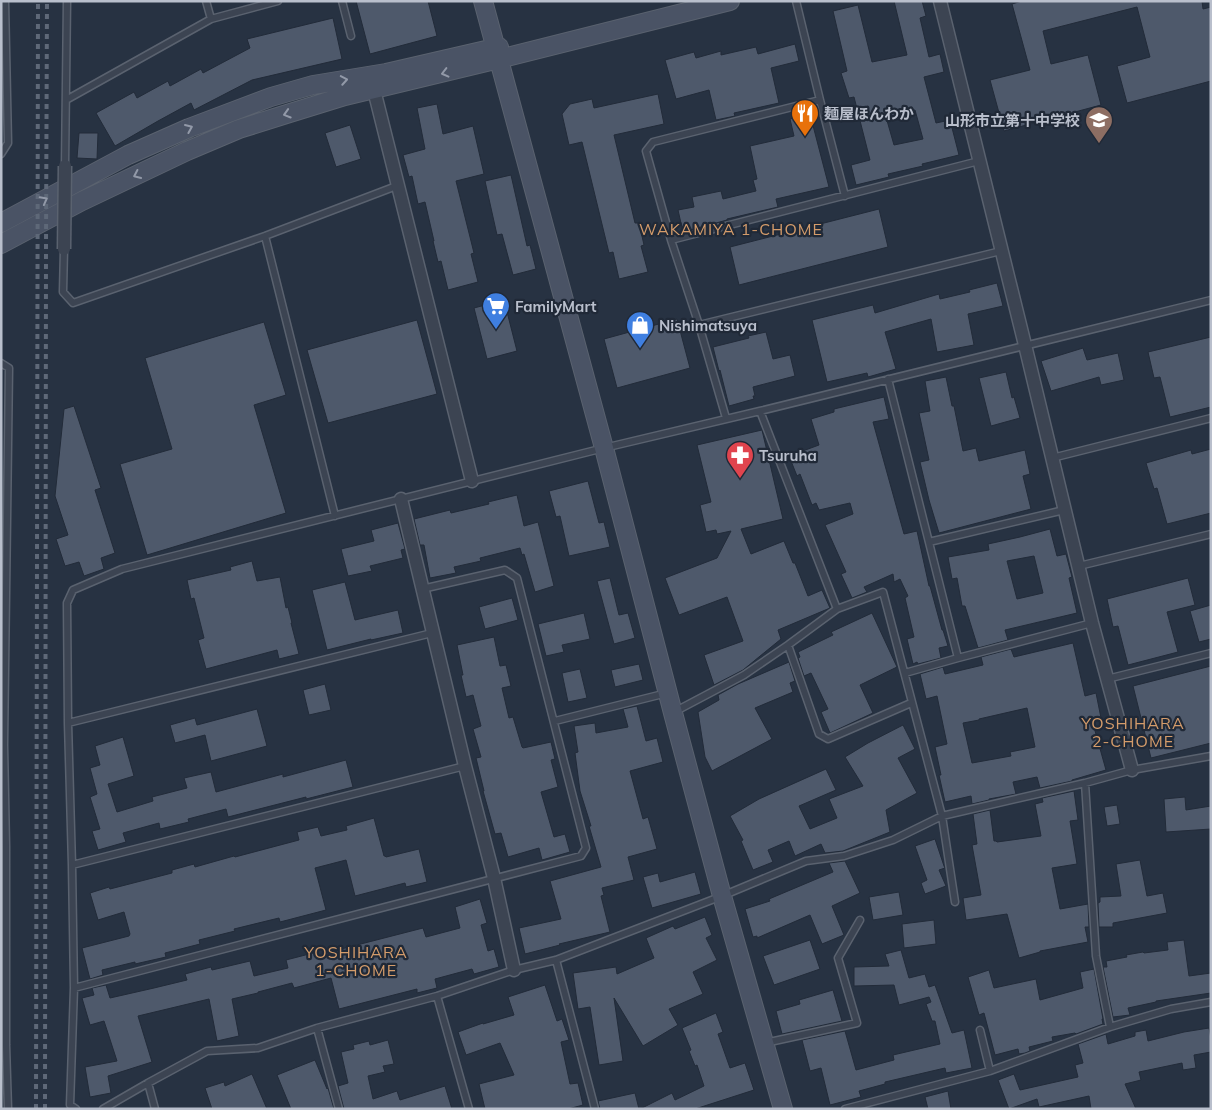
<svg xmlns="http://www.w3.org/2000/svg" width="1212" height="1110" viewBox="0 0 1212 1110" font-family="Mulish,'Noto Sans JP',sans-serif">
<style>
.building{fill:#4e596b;stroke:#222b39;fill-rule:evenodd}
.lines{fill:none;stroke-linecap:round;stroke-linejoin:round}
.lane-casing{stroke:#5a626f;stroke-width:9}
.street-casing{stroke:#5a626f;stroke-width:15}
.secondary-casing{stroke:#5a626f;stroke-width:20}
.lane{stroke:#3c4452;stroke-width:6}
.street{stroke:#3c4452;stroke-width:12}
.secondary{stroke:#4a5365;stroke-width:18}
.rail{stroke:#5e6878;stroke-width:4;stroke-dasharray:5 5;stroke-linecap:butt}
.street-bridge-casing{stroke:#5a626f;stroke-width:15;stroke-linecap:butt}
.street-bridge{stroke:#3c4452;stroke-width:12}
.oneway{stroke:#9299a8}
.labels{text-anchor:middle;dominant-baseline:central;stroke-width:4.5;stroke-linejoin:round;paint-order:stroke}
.poi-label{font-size:15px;font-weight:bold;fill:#b9bfcc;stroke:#202937;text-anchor:start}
.neighbourhood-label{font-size:16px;letter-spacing:1px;fill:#d49c6b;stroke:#202937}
</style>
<rect width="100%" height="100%" fill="#273242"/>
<!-- building -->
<path class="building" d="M356,1H428L437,36L370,54Z
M894,1H922L926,16L920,18L929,57L940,54L944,72L924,77L936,123L950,120L959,155L922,164L923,166L888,174L889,177L856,185L851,165L870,160L854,97L849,98L841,73L847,71L833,11L858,5L872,62L907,55ZM915,110L923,139L894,145L886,117Z
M1022,1H1202L1203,9L1211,7V81L1127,103L1117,66L1150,57L1137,7L1043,31L1051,64L1088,55L1101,105L1004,131L990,80L1030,70L1012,4Z
M333,18L342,59L252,80L194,110L191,103L158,121L115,146L96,113L134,92L137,98L168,81L170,86L201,69L203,73L250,48L247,39Z
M795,44L799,61L771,68L779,103L734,113L735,116L716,120L709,90L676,99L665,60L694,52L696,58L721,51V55L756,47L758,54Z
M658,94L664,124L614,135L635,223H639L644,245L641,246L648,272L619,279L613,252L609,253L582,142L569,145L562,114L570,104L592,99L594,108Z
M437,104L443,134L473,126L484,174L456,181L474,253L471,254L478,282L448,290L441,261L438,262L433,241H434L425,202L418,204L412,176L409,177L403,155L425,149L417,108Z
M810,114L829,187L776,199L778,207L727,219V220L683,232L678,210L694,207L692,197L721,191L723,199L756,191L753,180L757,179L750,146L794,136L790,119Z
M350,125L361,159L336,167L325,133Z
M79,133H98L97,159L77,158Z
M511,175L527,246L530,245L536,269L513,275L502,234L497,235L485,181Z
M879,209L888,247L739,285L730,247Z
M997,283L1003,306L968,314L974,345L937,352L931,319L885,332L896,369L868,377L867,373L827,382L812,320L873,305L875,313L939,294L940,299L970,292L969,290Z
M504,300L517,351L487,359L474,308Z
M677,319L690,368L617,388L604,339Z
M417,320L437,394L328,423L307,350Z
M264,322L286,395L254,405L286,513L147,555L120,464L172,449L145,358Z
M766,332L773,359L790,355L795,376L753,387L755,396H753L754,399L729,406L720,370L719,371L713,347L749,338L748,336Z
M1211,337V407L1170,417L1160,377L1154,378L1148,352Z
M1083,348L1087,360L1118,353L1124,380L1101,385L1099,377L1051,391L1041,361Z
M1006,372L1012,398L1014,397L1020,418L991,426L979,378Z
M946,377L952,406H954L963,451L976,448L979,461L1025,450L1030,474L1023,476L1031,509L939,533L929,500L920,462L929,460L919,413L930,411L925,381Z
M884,397L889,419L873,422L904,534L917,531L929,586H930L942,630H943L948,646L939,648L941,658L918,664L917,662L913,664L907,639L914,637L905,598L908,596L900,579L894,582L893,574L864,587L867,592L852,598L841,574L846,572L825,525L853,514L850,503L819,510L816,503L812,505L800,474L797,476L789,456L819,445L811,419L834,412V409Z
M74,406L101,488L95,490L115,553L101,558L104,569L84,576L79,562L65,566L56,539L68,535L55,496L64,409Z
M762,430L783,519L741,529L751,554L784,541L793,563H795L808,596L822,590L830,608L778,630L781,639L743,670L714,685L704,655L743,641L727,597L679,615L665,578L717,558L731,531L717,534L716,530L706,532L700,505L711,502L697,445Z
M1211,449V513L1167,524L1157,488L1154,489L1146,463L1191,450L1192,454Z
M588,481L599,523L604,522L610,547L569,556L560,516L556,517L549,491Z
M517,495L524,526L538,522L554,586L535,592L524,554L522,555L520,548L480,558L481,561L454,567L456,573L430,578L424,545H420L414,519L450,510L451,513L489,504L488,502Z
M398,523L405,549L401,550L403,558L370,566L372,571L348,576L341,549L374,541L371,530Z
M1050,529L1057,556L1066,554L1072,577L1069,578L1077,613L1005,630L1008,640L978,648L965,606H962L957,578L952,579L948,557L989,550L988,544L1020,537ZM1034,556L1043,593L1017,599L1007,561Z
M252,561L257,581L280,577L286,608L288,607L292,623H291L299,654L279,659L277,650L206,669L198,640L204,638L194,598L191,599L187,580L231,570L230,567Z
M610,578L619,615L628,613L635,638L614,644L597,581Z
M1188,578L1195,605L1167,612L1178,652L1128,665L1118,626L1113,627L1107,599Z
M345,582L355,620L398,610L403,633L371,640V639L327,650L312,590Z
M512,598L518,620L485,629L479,607Z
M1211,605V639L1199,642L1190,611Z
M584,613L590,639L562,645L564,652L546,656L538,624Z
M872,613L897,667L860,685L873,713L830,733L821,712L828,709L811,673L804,676L798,658L800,657L798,652L833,635L831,632Z
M494,637L500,666L506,665L511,686L502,688L509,718L513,717L522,747L523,748L551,742L555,759L551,760L558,787L541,792L554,837L565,834L570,852L542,860L539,848L508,857L501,833L495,834L483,791H484L476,758L481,757L473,729L481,726L473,695L466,697L461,675H463L457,645Z
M1073,643L1085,696L1096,693L1101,718L1092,720L1106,770L1072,780V781L1040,788L1037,777L1013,782L1016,794L989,799V800L972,804L971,796L945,802L939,775H941L935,747L947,744L937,696L926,699L920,674L943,667L945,674L983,665L981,657L1011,649L1014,657ZM1027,708L1035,747L1010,752L1011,756L972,763L963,723L979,720V719Z
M789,662L795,681L790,683L793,692L755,708L772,739L712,771L705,757L698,712L719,700L718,695L738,684Z
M639,664L643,680L615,687L611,670Z
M1211,666V743L1151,758L1133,686Z
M580,669L587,698L568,702L562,673Z
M325,684L331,710L309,715L303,690Z
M637,706L646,741L657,738L663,762L630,771L643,819L648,817L657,849L628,857L634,880L602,888L604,895L601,896L610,932L559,944L560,945L525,954L519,928L561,919L550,881L601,867L589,826H591L580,791L575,753L578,752L574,726L595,723L596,733L628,727L623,709Z
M257,709L267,746L211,761L205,735L175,743L170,725L195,718L197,725Z
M903,725L915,749L898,758L917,793L886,810L890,832L843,851L825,853L821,844L795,856L789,841L768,850L773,862L753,870L741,841L743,840L730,816L759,799L826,769L836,790L799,806L810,829L837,818L829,799L863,786L845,757L868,743Z
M123,737L134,776L108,784L117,812L153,801L152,797L187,788L184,778L211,772L216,792L283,774V777L346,760L353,787L306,799V797L228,817L226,809L188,819L189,822L160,829L159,823L123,833L126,842L98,850L92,831L100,829L90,797L97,794L90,768L100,765L95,746Z
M1074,791L1078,820L1070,821L1077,864L1052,868L1060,909L1088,904L1089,927H1085L1088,942L1040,951V952L1019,958L1007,914L966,920L963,898L981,895L972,845L977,844L973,814L990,810L994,841H996L997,842L1041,836L1035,804L1043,802L1042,798Z
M1185,797L1186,810L1211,806V829L1166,832L1164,799Z
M1117,805L1120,824L1107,826L1104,807Z
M374,818L384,856H385L386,857L419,849L427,882L406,887L405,883L355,896L346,860L315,868L326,910L280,922L279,918L234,929L235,931L199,940L200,944L165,953L166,957L135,964V962L102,970L103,975L90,979L82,948L129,936L130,934L124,912L98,920L90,893L109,887L110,889L172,873V870L194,864L195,867L234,856L235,857L299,840L297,832L318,827L321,836L347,830L346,826Z
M935,839L944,866L945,868L939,870L946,886L925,894L921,883L927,880L915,846Z
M1140,860L1147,896L1163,893L1167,913L1113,923V927H1099L1098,903L1100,902V897L1121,896L1116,864Z
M845,861L860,893L832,906L844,935L822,944L810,915L757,938V936L753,937L745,909L770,901L769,899L833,872L829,863Z
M695,872L701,894L652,908L643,877L658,873L660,882Z
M899,892L903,915L873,920L869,897Z
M480,899L487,923L481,925L488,951L494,949L499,967L474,974L472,969L435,979L437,988L417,993V989L339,1009L331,978L294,988L292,983L258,992V993L232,999L239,1036L217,1041L209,999L138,1016L152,1062L108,1076L111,1093L90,1097L85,1067L117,1061L104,1021L90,1025L82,998L94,995L92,988L106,985L110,998L154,988L187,980L185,974L211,967L212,970L250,961L254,976L288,968L286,960L317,952L318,955L423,928L426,937L460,928L455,907Z
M705,917L712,935L706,938L717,960L693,972L703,994L669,1009L678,1025L643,1046L614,998L623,1061L599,1065L590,1007L578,1009L573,973L616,967L617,974L654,958L646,938L673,926L675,929Z
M934,920L936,944L904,948L902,924Z
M810,940L820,969L774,985L763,956Z
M1184,940L1189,976L1211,973V993L1156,1001V1002L1128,1008L1130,1015L1113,1017L1103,967H1107L1106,961L1127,957L1126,955L1143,952L1144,953L1168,950L1167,942Z
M901,950L909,978L925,974L929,987L935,985L952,1033L964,1030L972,1068L946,1073L945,1068L885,1082V1084L859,1091L861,1097L830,1105L821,1068L810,1071L802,1040L845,1031L856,1070L894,1060L893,1055L940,1044L935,1021H932L926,1004L931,1002L929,997L899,1005L894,985L854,986V967L889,966L885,954Z
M1094,969L1103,1019H1102L1103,1024L1076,1034L1075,1033L1052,1037L1053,1041L1029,1047L1030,1051L1025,1053L1019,1054L1018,1049L995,1055L984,1013L979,1015L968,977L989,970L994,988L1036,979L1040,1000L1083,988L1080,972Z
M545,985L557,1021L562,1019L569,1040L561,1042L570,1084L578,1083L583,1105L568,1109H485L479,1084L514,1075L500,1043L466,1055L458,1032L483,1023V1024L514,1015L508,997Z
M833,990L842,1021L782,1034L776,1011L800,1004L799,1000Z
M716,1013L723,1032L718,1034L730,1068L745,1063L754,1090L695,1109H640L672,1093L675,1100L704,1086L697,1065L695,1066L689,1051L691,1050L682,1028Z
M1209,1028L1211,1039V1052L1194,1055L1196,1068L1183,1070L1182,1063L1139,1072L1141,1080L1125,1084L1136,1109H1091L1089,1096L1039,1107L1037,1099L1009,1109L998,1080L1014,1074L1020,1090L1078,1077L1075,1065L1083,1063L1078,1044L1106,1034L1108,1044L1135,1036V1032L1146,1030L1148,1041L1184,1032Z
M388,1040L394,1064L383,1066L385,1072L368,1076L373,1099L397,1091L400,1100L445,1086L452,1109H344L338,1086L348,1083L341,1052L354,1049L353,1045L369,1041L370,1045Z
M315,1060L327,1089L328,1088L334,1109H291L277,1075Z
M252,1074L267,1109H212L205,1088L224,1082L225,1086Z
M948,1091L951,1109H928L925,1097Z
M635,1093L639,1109H600L598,1101Z"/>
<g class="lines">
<!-- lane casing -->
<g class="lane-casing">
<path id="lane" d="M206,1L211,19
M342,1L351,36
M796,1L820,100L845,196
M66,100L211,19L278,1
M1,154L8,143L5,1
M65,166L67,1
M265,236L335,516
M671,240L979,161
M64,249L63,292L73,303L265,236L399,185
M699,325L1001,251
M1,363L9,368L4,745L6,846V1045L8,1109
M888,379L958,658
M760,411L837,609
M726,418L699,325L671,240L646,151L653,142L820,100
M1052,458L1211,418
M929,542L1064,510
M1079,566L1211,534
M788,645L819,734L828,739L911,703
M905,673L958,658L1092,623
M1107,679L1211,653
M674,712L744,675L788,645L837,609L883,592L942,816L955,902
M555,721L667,693
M68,723L432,633
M1085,783L1096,956L1110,1027
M72,865L465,766
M556,960L595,1109
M74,988L581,856L586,848L517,578L505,570L422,589
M437,996L469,1109
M317,1028L339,1109
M980,1030L990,1071
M765,1043L857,1023L838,958L860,920
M148,1083L155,1109
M76,1109L70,1105L74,988L72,865L68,723L67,603L73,590L122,569L604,448L760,411L1211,300
M103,1109L148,1083L207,1051L258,1048L317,1028L437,996L514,970L556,960L722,896L806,861L844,856L893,840L942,816L1085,783L1132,770L1211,756
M845,1109L990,1071L1110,1027L1171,1009L1211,1002"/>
</g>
<!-- street casing -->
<g class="street-casing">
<path id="street" d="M940,1L1025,345L1092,623L1132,770
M374,90L472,481
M401,499L465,766L494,878L514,970"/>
</g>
<!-- secondary casing -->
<g class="secondary-casing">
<path id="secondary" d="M483,1L604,448L673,713L722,896L783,1109
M1,223L128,155L189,128L271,97L313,85L386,73L499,47
M1,244L82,201L187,151L239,129L290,113L345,96L499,59L730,1"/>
</g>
<!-- lane -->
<use href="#lane" class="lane"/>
<!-- street -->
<use href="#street" class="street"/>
<!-- secondary -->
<use href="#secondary" class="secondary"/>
<!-- rail -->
<path class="rail" d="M36,1109L38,1
M45,1109L46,247L47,1"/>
<!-- street-bridge casing -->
<g class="street-bridge-casing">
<path id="street-bridge" d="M64,249L65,166"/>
</g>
<!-- street-bridge -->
<use href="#street-bridge" class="street-bridge"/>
</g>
<!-- one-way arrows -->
<defs><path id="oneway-chevron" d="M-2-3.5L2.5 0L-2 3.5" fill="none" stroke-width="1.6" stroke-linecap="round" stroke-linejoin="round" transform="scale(1.25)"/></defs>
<g class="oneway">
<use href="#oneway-chevron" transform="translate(445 73) rotate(166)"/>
<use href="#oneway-chevron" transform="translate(344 80) rotate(-10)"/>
<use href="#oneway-chevron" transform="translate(287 114) rotate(163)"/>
<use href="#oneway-chevron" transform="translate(189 128) rotate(-23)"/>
<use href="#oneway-chevron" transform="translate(137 175) rotate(155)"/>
<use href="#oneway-chevron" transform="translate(44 200) rotate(-28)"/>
</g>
<!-- icons -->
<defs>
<g id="restaurant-pin" transform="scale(1.4375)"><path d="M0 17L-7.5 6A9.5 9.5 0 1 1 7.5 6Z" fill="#e8710a" stroke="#202937"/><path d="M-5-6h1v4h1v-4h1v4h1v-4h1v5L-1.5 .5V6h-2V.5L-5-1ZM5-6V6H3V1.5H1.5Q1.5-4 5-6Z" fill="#fff"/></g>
<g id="school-pin" transform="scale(1.4375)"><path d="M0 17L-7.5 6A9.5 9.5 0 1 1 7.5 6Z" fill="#8d6e63" stroke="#202937"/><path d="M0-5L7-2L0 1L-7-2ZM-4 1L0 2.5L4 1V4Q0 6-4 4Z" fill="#fff"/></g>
<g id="supermarket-pin" transform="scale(1.4375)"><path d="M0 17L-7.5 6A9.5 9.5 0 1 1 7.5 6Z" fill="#3f7fe0" stroke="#202937"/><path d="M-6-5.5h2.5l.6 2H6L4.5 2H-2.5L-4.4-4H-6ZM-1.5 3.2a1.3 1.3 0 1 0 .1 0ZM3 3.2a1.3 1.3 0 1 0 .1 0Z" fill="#fff"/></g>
<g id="shop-pin" transform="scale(1.4375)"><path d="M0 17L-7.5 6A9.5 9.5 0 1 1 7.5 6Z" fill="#3f7fe0" stroke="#202937"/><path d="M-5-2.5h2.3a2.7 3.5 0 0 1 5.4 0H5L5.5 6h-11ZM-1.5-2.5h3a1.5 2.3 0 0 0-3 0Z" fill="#fff"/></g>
<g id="pharmacy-pin" transform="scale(1.4375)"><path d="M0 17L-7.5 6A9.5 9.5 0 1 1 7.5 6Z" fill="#e0444e" stroke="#202937"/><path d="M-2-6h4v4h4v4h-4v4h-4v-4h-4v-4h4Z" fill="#fff"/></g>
</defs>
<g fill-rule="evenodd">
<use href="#restaurant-pin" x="805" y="113"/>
<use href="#school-pin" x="1099" y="120"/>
<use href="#supermarket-pin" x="496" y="306"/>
<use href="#shop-pin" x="640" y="325"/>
<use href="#pharmacy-pin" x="740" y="455"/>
</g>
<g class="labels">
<!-- poi labels -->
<g class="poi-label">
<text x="824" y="113">麺屋ほんわか</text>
<text x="1080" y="120" text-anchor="end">山形市立第十中学校</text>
<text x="515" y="306">FamilyMart</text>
<text x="659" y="325">Nishimatsuya</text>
<text x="759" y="455">Tsuruha</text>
</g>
<!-- neighbourhood labels -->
<g class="neighbourhood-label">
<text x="731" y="229">WAKAMIYA 1-CHOME</text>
<text x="1133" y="723">YOSHIHARA<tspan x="1133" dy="18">2-CHOME</tspan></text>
<text x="356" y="952">YOSHIHARA<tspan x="356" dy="18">1-CHOME</tspan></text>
</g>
</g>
<!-- border -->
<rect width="1212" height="1110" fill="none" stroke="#b9bfcc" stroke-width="5"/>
</svg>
